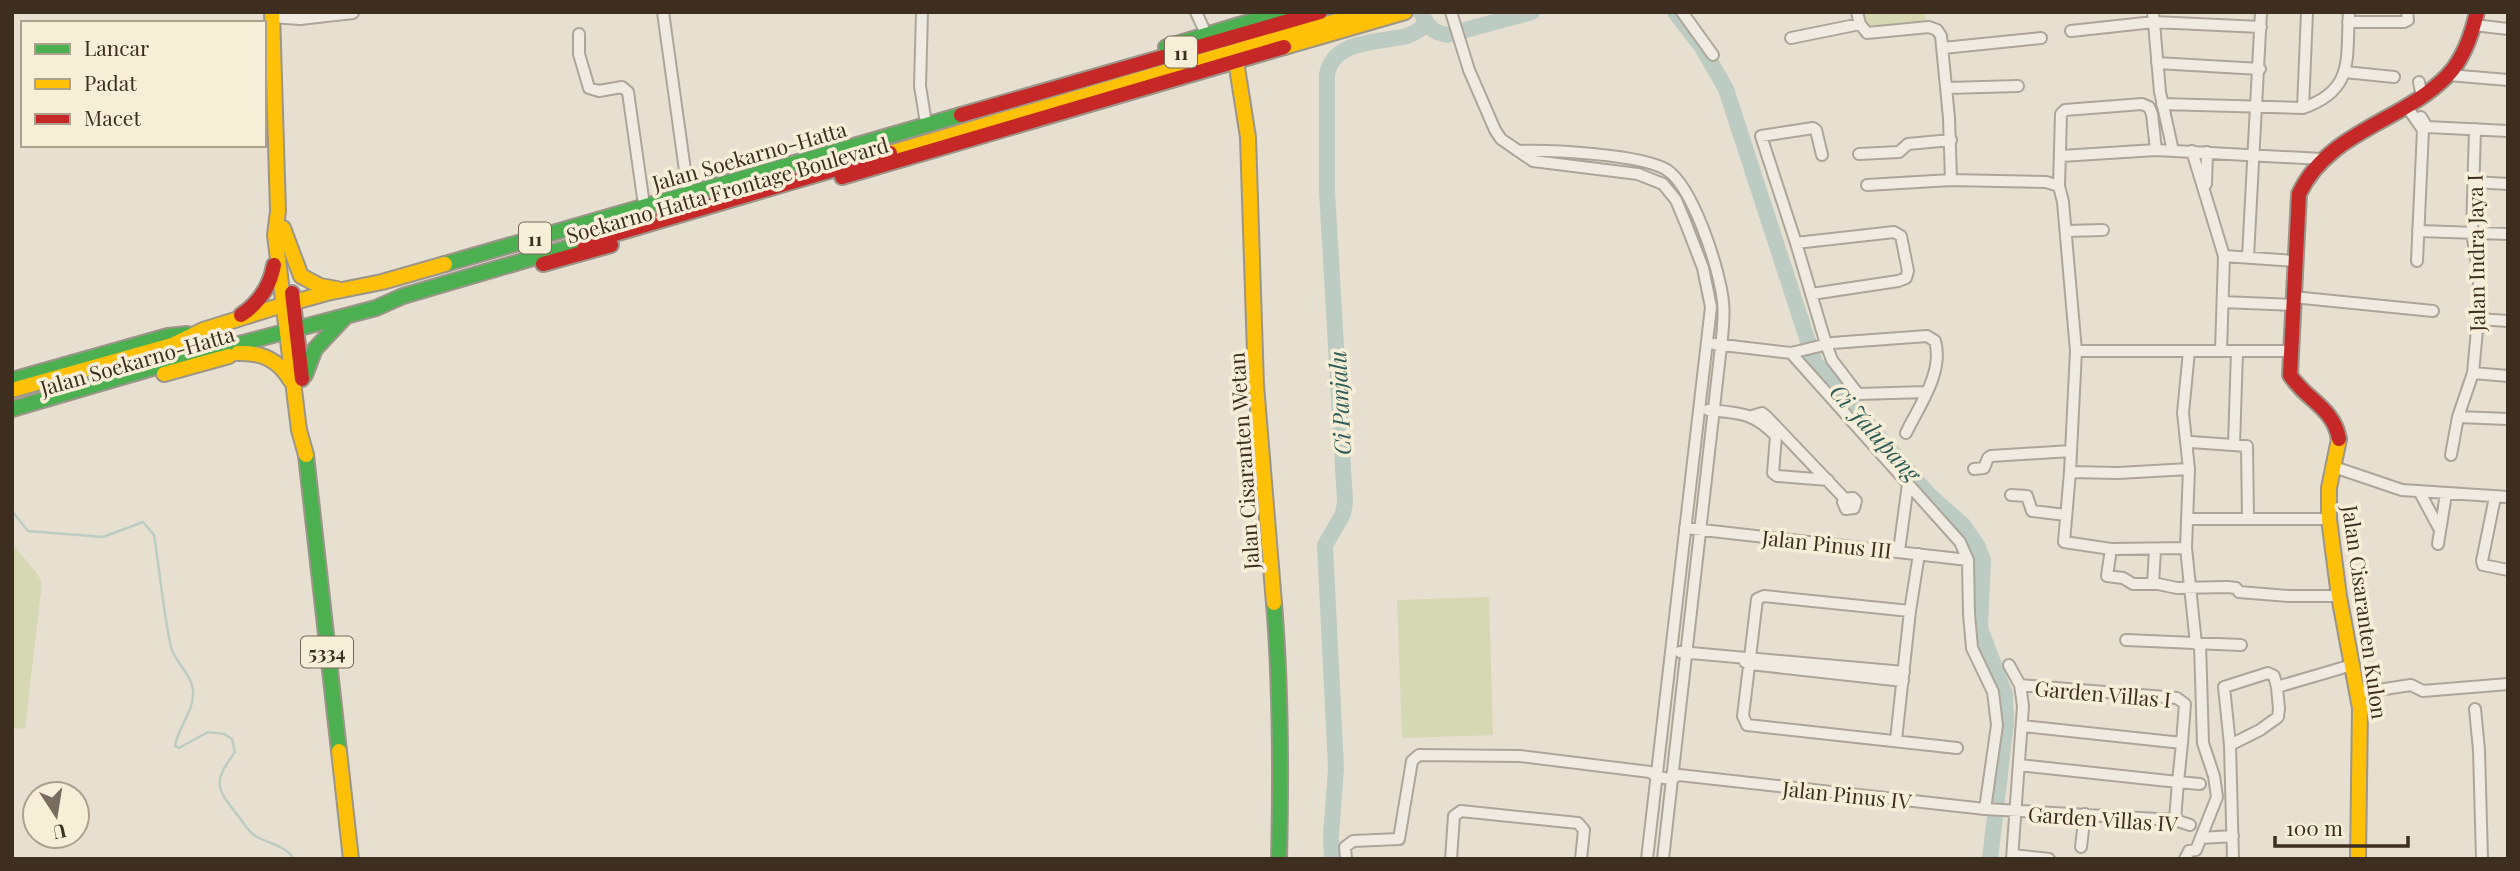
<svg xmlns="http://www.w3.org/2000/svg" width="2520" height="871" viewBox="0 0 2520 871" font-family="'Playfair Display',serif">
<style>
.green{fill:#d6d7b3}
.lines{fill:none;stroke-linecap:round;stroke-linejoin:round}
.stream{stroke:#bcccc2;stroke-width:2.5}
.river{stroke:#bcccc2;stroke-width:16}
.street-casing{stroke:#ada599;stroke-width:14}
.fast-casing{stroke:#9c958a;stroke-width:18}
.slow-casing{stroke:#9c958a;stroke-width:18}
.jam-casing{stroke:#9c958a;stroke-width:18}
.street{stroke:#efebe3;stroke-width:10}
.fast{stroke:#4caf50;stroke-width:14}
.slow{stroke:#ffc107;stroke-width:14}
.jam{stroke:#c62828;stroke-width:14}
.labels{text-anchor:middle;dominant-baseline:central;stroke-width:7;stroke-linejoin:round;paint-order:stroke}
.shield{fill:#f7eed8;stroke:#756857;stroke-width:2}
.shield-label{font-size:19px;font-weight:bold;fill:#3d2e20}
.street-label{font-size:21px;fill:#3d2e20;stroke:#f7eed8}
.water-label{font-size:23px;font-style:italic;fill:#2f5d5a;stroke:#f7eed8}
</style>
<rect width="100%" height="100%" fill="#e7e0d1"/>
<!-- green -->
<path class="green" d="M1858,12H1924L1927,22L1863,26Z
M12,543L38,575L42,583L25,729L12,728Z
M1489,597L1493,735L1402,738L1397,600Z"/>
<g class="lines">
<!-- stream -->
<path class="stream" d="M12,511L28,531L103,537L143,522L154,535C160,572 163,611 171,647C175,663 191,673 193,690C195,710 178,727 175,746L179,748L208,732L224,734L232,739L235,752C212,783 216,788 239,817C244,824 249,833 257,837C270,844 286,846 294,859"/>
<!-- river -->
<path class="river" d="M1421,12C1427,26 1432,32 1447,35L1532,12
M1675,12L1702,47L1726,89L1815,363L1929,495L1963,525L1977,545L1983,560L1980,628L2005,694L2006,723L1990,859
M1332,859L1331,836L1336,768L1325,545L1343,514L1345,502L1327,191V74C1334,39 1379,43 1407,36C1414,34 1420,29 1426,25"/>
<!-- street casing -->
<g class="street-casing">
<path id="street" d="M663,12L687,185
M922,12L920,86L925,117
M1196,12L1206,34
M1451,12L1469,70L1495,130L1501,139L1533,161L1638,174L1663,184L1676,200L1686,224L1703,268L1711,307L1647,859
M1682,12L1713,55
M1857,12L1860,24L1867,33L1929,27L1937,30L1941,36L1949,118L1951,180
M2153,12L2160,92L2173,151
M272,17L300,19L353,13
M2348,22H2404L2408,20L2407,12
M2474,25L2508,29
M2071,31L2154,22L2261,27
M579,34V54L589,88L599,91L622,87L628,92L643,198
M1791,38L1860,24
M1943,48L2041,38
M2157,63L2260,69
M2345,72L2394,77
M2448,75L2508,80
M2419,82L2422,97
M1947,88L2018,86
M2162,104L2303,108C2355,90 2346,59 2349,12
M2407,107L2423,130L2417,261
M2303,108L2307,12
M2421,117L2427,127L2508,131
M2156,150L2152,114L2149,107L2142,104L2065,110L2061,114L2059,186L2063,202L2076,351L2070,472L2064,542L2111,549L2107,576L2123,578L2133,584H2158L2177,588L2228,587L2236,588L2239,592L2289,596H2339
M1518,151C1550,150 1641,154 1667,170C1693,187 1720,270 1723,302C1725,319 1722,338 1720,355L1663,859
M2192,151L2224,256L2221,351
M1859,154L1899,152L1908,144L1951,140
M1822,155L1816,130L1813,128L1761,136L1796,243L1826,344L1832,360L1858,394L1926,392
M2061,156L2156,150L2322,159
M2474,182L2508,184
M2206,184L2207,152
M1867,185L1951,180L2046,182L2059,186
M2066,231L2103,230
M2418,231L2508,234
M1796,243L1894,232L1901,236L1908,271L1906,278L1898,281L1812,294
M2224,256L2294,261
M2248,257L2261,12
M2293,297L2433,311
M2223,302L2293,305
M2478,319L2508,321
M1714,344L1791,353L1832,343L1927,336L1935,341C1944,372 1919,406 1906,433
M2076,351H2290
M2189,351L2183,413L2189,469L2186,548L2196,644
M1791,353L1960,542L1968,560L1969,614L1972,648L1993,692L1997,725L1985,809
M2473,373L2508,376
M1708,410C1739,413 1753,412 1776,436L1773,473L1777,476L1828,480
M1752,416L1762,413L1766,416L1845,499L1853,498L1856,501L1854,508L1846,509L1843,502L1845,499
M2458,417L2508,419
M2191,442L2247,446L2248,518
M2234,445L2237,351
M2451,455L2458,417L2473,373L2478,319L2479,278L2472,232L2475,129
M2334,467L2402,490L2508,497
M1974,469L1984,468L1988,458L1991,456L2071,451
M2070,472L2118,473L2189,469
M2419,491L2440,530
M2011,495L2027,496L2032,511L2066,515
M2495,497L2482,561L2483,565L2508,570
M2188,519H2329
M1685,528L1968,560
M2438,544L2446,494
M2111,549L2186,548
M1899,551L1908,484
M2153,584L2155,550
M1910,611L1919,554
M2126,640L2241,645
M1680,652L1904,672
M1745,662L1750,664L1903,681
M2009,665L2020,685L2023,706L2012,859
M2020,685L2177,698L2185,704L2182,743
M2358,693L2411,685L2423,691L2508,684
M2475,709L2479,750L2482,859
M1896,740L1910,611L1764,596L1757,599L1743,716L1747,725L1957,748
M2230,745L2224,687L2268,673L2274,676L2277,687
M2019,765L2178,782L2182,743L2023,726
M2175,820L2178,782L2200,784
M2201,838L2233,836
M2081,847L2085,814
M2013,855L2049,859
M1346,859L1345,847L1353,841L1399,839L1412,761L1419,755L1520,756L1650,772C1659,779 1669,780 1679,775L1985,809L2175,820L2190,825
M1451,859L1454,816L1461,811L1578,823L1584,830L1581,859
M2185,859L2189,851L2196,850L2217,797L2214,776L2203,743L2200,644
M2233,859L2230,745L2260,730L2278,717L2279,709L2277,687L2352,665"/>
</g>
<!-- fast casing -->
<g class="fast-casing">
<path id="fast" d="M1166,47L1282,12
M445,264L961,115
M305,375L315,349L346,316
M12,380L168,336L187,334
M12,409L197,355L376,308L403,296L584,243
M306,455L339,751
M1274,603C1281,688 1281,773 1279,859"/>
</g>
<!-- slow casing -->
<g class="slow-casing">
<path id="slow" d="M272,12L278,211L275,235L299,430L306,455
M1284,47L1405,12
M1236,61L1248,137L1256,385L1274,603
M890,153L1367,12
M283,228L301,276L320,286L337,289
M238,353C262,352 279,360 291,381
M164,374L229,356
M12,390L172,345L203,330L273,308L327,293L382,282L445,264
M2339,439L2329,488V519L2339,596L2360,708L2358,859
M339,751L351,859"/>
</g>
<!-- jam casing -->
<g class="jam-casing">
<path id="jam" d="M961,115L1320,12
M842,177L1284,47
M584,243L890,153
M543,264L611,245
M292,293L302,379
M241,315C259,303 270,287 274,265
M2339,439C2334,408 2306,400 2290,375L2299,194C2328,131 2403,122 2448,75C2464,58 2472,34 2477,12"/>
</g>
<!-- street -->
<use href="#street" class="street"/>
<!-- fast -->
<use href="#fast" class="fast"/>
<!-- slow -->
<use href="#slow" class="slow"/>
<!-- jam -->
<use href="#jam" class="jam"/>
</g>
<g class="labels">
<!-- shield labels -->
<g class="shield">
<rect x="1165" y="36.5" width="32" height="31" rx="5"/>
<rect x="519" y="222.5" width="32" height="31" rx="5"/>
<rect x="301" y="636.5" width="52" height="31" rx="5"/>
</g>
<g class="shield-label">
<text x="1181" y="52">11</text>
<text x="535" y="238">11</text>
<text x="327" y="652">5334</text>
</g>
<!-- street labels -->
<g class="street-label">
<text transform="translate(749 155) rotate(-16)">Jalan Soekarno-Hatta</text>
<text transform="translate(727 189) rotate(-16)">Soekarno Hatta Frontage Boulevard</text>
<text transform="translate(2475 253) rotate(-91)">Jalan Indra Jaya I</text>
<text transform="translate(137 360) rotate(-16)">Jalan Soekarno-Hatta</text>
<text transform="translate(1243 461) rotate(-94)">Jalan Cisaranten Wetan</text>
<text transform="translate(1827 543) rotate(6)">Jalan Pinus III</text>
<text transform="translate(2366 612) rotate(82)">Jalan Cisaranten Kulon</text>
<text transform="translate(2103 693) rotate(5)">Garden Villas I</text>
<text transform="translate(1847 794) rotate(6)">Jalan Pinus IV</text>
<text transform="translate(2103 818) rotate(4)">Garden Villas IV</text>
</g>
<!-- water labels -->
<g class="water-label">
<text transform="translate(1339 403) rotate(-93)">Ci Panjalu</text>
<text transform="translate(1876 432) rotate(48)">Ci Jalupang</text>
</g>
</g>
<!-- border -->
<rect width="2520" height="871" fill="none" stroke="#3d2e20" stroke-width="28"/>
<!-- legend -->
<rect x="21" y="21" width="245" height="126" fill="#f7eed8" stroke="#ada18e" stroke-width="2"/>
<rect x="35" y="44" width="35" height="10" fill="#4caf50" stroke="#ada18e" stroke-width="2"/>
<text x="84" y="56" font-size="21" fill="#3d2e20">Lancar</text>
<rect x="35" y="79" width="35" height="10" fill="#ffc107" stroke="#ada18e" stroke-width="2"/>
<text x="84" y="91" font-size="21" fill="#3d2e20">Padat</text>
<rect x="35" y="114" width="35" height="10" fill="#c62828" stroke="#ada18e" stroke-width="2"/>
<text x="84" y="126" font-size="21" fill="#3d2e20">Macet</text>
<!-- north arrow -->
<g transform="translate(56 815) rotate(168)"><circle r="33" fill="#f7eed8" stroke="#ada18e" stroke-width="2"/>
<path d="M0-5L12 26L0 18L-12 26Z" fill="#786c5e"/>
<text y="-10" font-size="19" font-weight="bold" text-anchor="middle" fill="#3d2e20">U</text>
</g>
<!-- scale -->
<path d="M2275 836v10h133v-10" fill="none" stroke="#3d2e20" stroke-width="3.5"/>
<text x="2286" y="836" font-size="21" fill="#3d2e20" stroke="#f7eed8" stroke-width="5" paint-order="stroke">100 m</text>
</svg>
